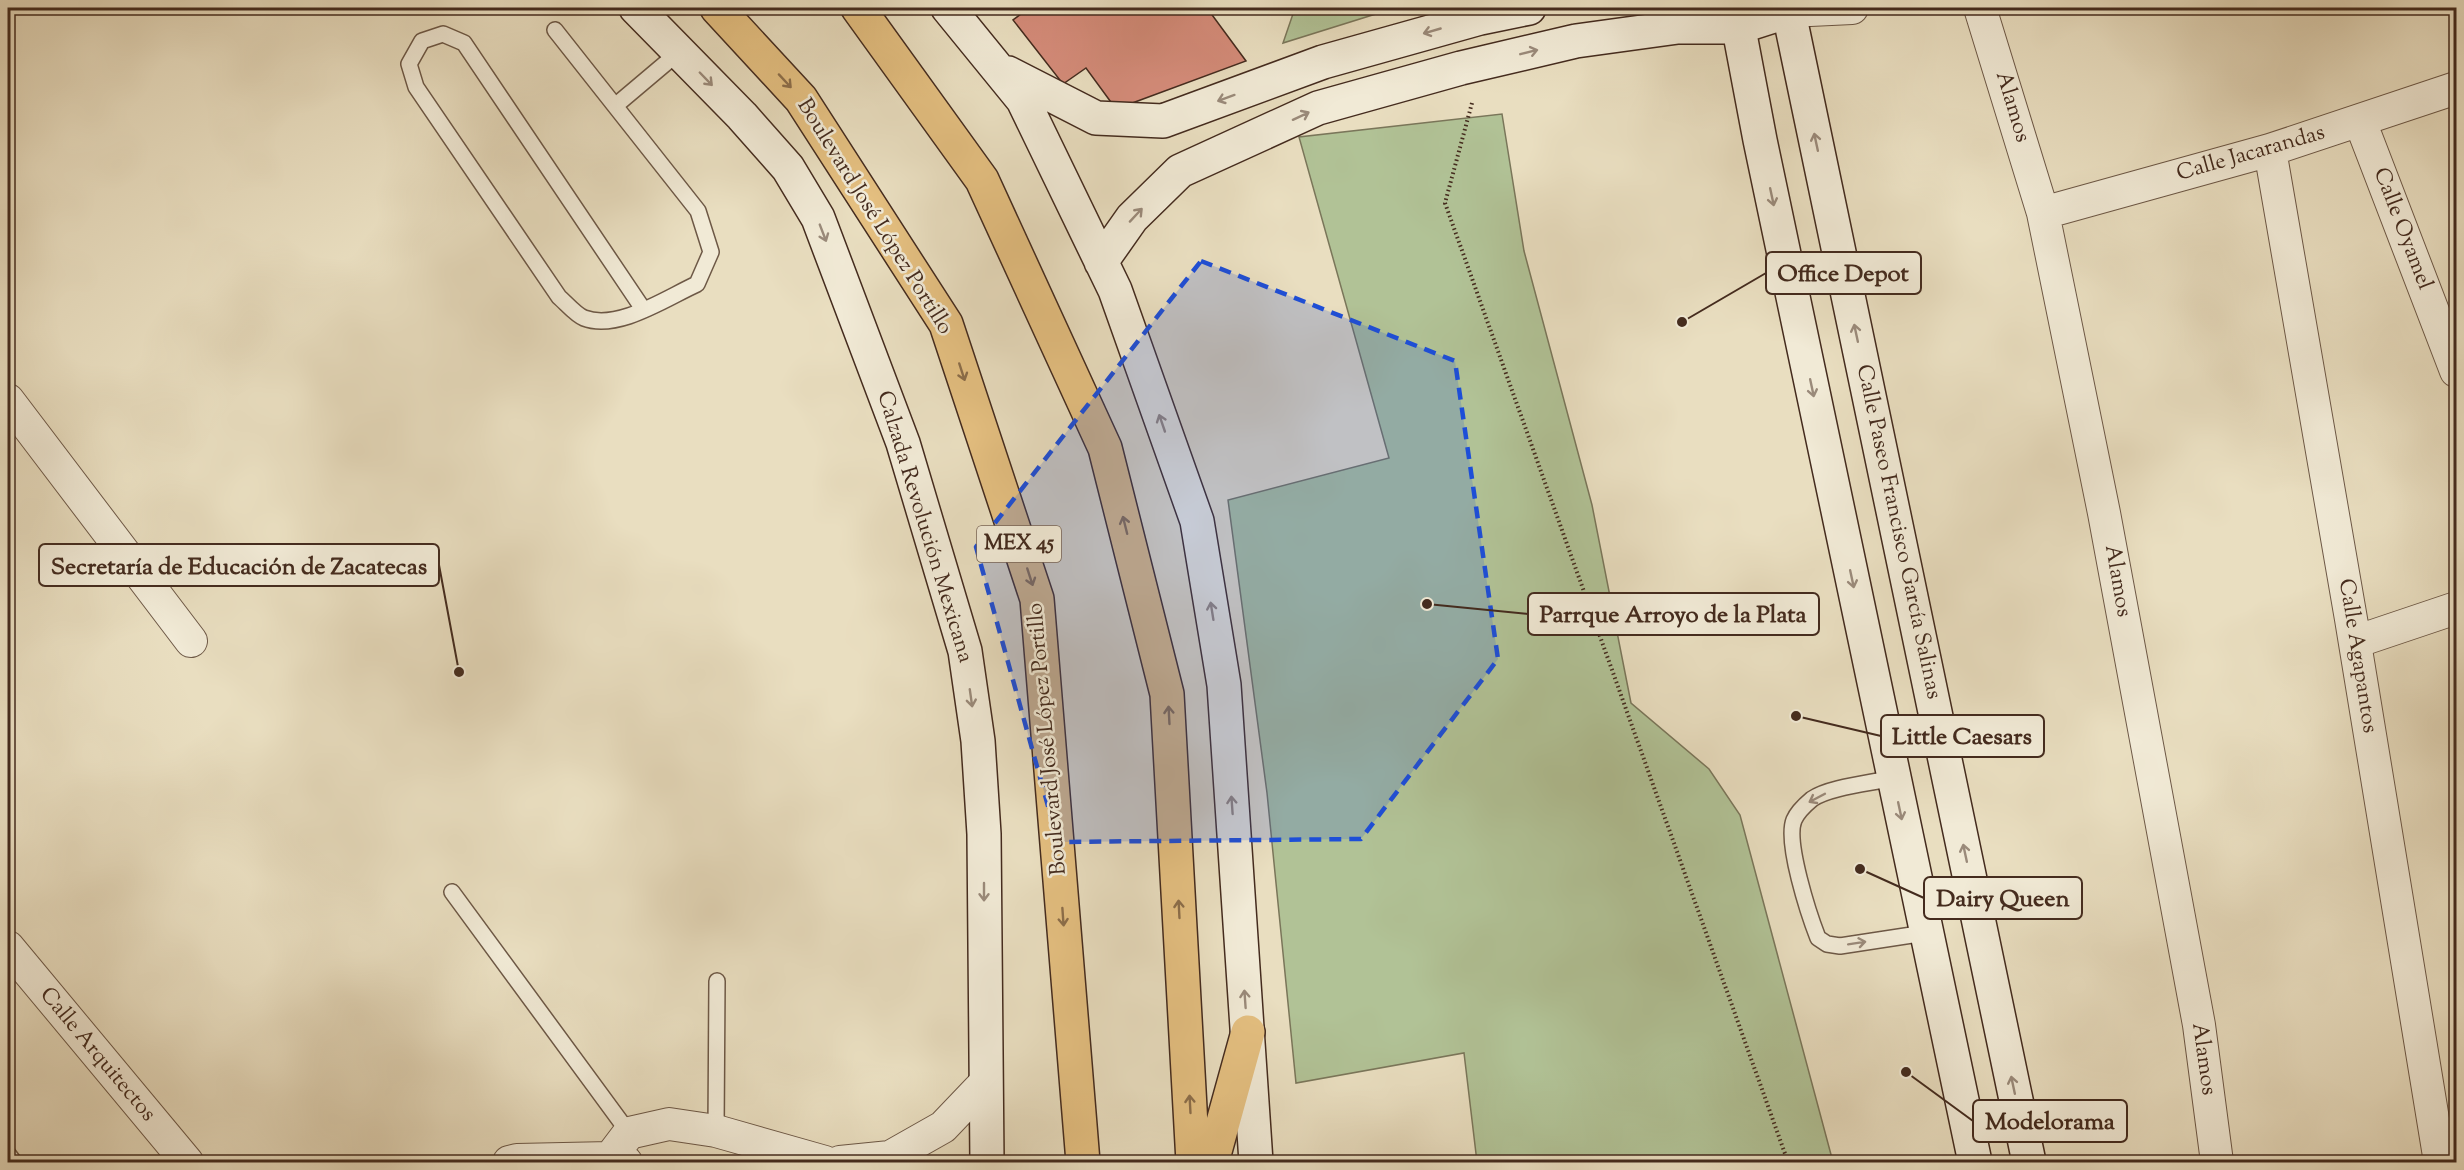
<svg xmlns="http://www.w3.org/2000/svg" width="2464" height="1170" viewBox="0 0 2464 1170" font-family="'Sorts Mill Goudy',serif">
<style>
.green{fill:#b1c296;stroke:#7a765a;stroke-width:1.5}
.building{fill:#d48b79;stroke:#442b1e;stroke-width:1.5}
.lines{fill:none;stroke-linecap:round;stroke-linejoin:round}
.lane-casing{stroke:#6d5846;stroke-width:18}
.street-casing{stroke:#6d5846;stroke-width:34}
.secondary-casing{stroke:#442b1e;stroke-width:36}
.primary-casing{stroke:#442b1e;stroke-width:36}
.path{stroke:#442b1e;stroke-width:4;stroke-dasharray:1.5 3;stroke-linecap:butt}
.lane{stroke:#f1ead6;stroke-width:15}
.street{stroke:#f1ead6;stroke-width:32}
.secondary{stroke:#f1ead6;stroke-width:33}
.primary{stroke:#e4bf80;stroke-width:33}
.oneway{stroke:#9a8a7a}
.oneway2{stroke:#8c6e4a}
.marked{fill:#1d4ed8;fill-opacity:0.2;stroke:#1d4ed8;stroke-width:4.5;stroke-dasharray:12 8;stroke-linejoin:round}
.labels{text-anchor:middle;dominant-baseline:central;stroke-width:5;stroke-linejoin:round;paint-order:stroke}
.shield{fill:#f1ead6;stroke:#786455;stroke-width:1.5}
.shield-label{font-size:21px;font-weight:bold;fill:#442b1e}
.street-label{font-size:22px;fill:#442b1e;stroke:#f1ead6}
.leader{fill:none;stroke:#442b1e;stroke-width:2}
.callout-dot{fill:#442b1e;stroke:#f1ead6;stroke-width:2}
.callout{fill:#f1ead6;stroke:#442b1e;stroke-width:2}
.callout-label{font-size:24px;text-anchor:middle;font-weight:bold;fill:#442b1e}
</style>
<rect width="100%" height="100%" fill="#e9dec0"/>
<filter id="stains"><feTurbulence type="fractalNoise" baseFrequency=".00333" numOctaves="4"/><feColorMatrix values="0 0 0 0 .2 0 0 0 0 .09 0 0 0 0 .02 0 0 0 .5 -.17"/></filter>
<radialGradient id="worn" r=".72"><stop offset=".6" stop-color="#630" stop-opacity="0"/><stop offset="1" stop-color="#630" stop-opacity=".3"/></radialGradient>
<!-- green -->
<path class="green" d="M1295,8H1395L1283,43Z
M1502,114L1524,251L1592,505L1631,703L1709,769L1740,815L1833,1162H1477L1464,1053L1296,1083L1267,793L1228,500L1389,458L1299,137Z"/>
<!-- building -->
<path class="building" d="M1029,8H1207L1246,61L1116,109L1086,68L1063,84L1013,20Z"/>
<g class="lines">
<!-- lane casing -->
<g class="lane-casing">
<path id="lane" d="M555,30L698,211L711,252L697,284C666,298 618,331 584,318C576,315 566,303 559,297L416,87L409,64L422,41L443,34L464,43L643,309
M615,106L679,52
M1893,778C1872,783 1829,787 1812,799C1806,804 1797,813 1794,820C1785,842 1809,915 1818,938L1827,944L1840,946L1925,933
M452,892L629,1133
M716,1131L717,981
M8,1154L14,1162"/>
</g>
<!-- street casing -->
<g class="street-casing">
<path id="street" d="M1980,8L2043,213L2104,513L2199,1025L2217,1162
M1789,11L1852,8
M2360,121L2456,371
M2270,150L2351,619L2440,1162
M2043,213L2270,150L2456,88
M8,400L191,641
M2355,642L2456,608
M8,947L187,1162
M610,1158L629,1133L669,1124L716,1131L825,1162
M509,1162L517,1160L610,1158L626,1162
M840,1162L890,1157L943,1127L985,1083"/>
</g>
<!-- secondary casing -->
<g class="secondary-casing">
<path id="secondary" d="M636,8L742,116L788,168L818,218L903,443L965,651L978,741L984,834L987,1162
M948,8L1023,100L1115,290L1197,521L1224,685L1256,1162
M1735,8L1760,140L1975,1162
M1788,8L2029,1162
M1008,73L1096,118L1163,121L1323,62L1480,18L1529,8
M1101,262L1132,218L1180,171L1318,108L1461,68L1576,41L1678,27H1739L1789,11"/>
</g>
<!-- primary casing -->
<g class="primary-casing">
<path id="primary" d="M717,8L801,99L946,324L1037,599L1083,1162
M858,8L982,180L1105,448L1167,694L1193,1162
M1212,1162L1248,1032"/>
</g>
<!-- path -->
<path class="path" d="M1472,103L1445,203L1788,1162"/>
<!-- lane -->
<use href="#lane" class="lane"/>
<!-- street -->
<use href="#street" class="street"/>
<!-- secondary -->
<use href="#secondary" class="secondary"/>
<!-- primary -->
<use href="#primary" class="primary"/>
</g>
<!-- one-way arrows -->
<defs><path id="oneway-shaft" d="M-6 0H5M1.5-3L5.5 0L1.5 3" fill="none" stroke-width="1.6" stroke-linecap="round" stroke-linejoin="round" transform="scale(1.5)"/></defs>
<g class="oneway">
<use href="#oneway-shaft" transform="translate(1432 31) rotate(164)"/>
<use href="#oneway-shaft" transform="translate(1529 52) rotate(-14)"/>
<use href="#oneway-shaft" transform="translate(706 79) rotate(46)"/>
<use href="#oneway-shaft" transform="translate(1226 98) rotate(160)"/>
<use href="#oneway-shaft" transform="translate(1301 116) rotate(-25)"/>
<use href="#oneway-shaft" transform="translate(1816 142) rotate(-102)"/>
<use href="#oneway-shaft" transform="translate(1772 197) rotate(78)"/>
<use href="#oneway-shaft" transform="translate(1136 215) rotate(-47)"/>
<use href="#oneway-shaft" transform="translate(823 233) rotate(69)"/>
<use href="#oneway-shaft" transform="translate(1856 333) rotate(-102)"/>
<use href="#oneway-shaft" transform="translate(1812 388) rotate(78)"/>
<use href="#oneway-shaft" transform="translate(1162 423) rotate(-109)"/>
<use href="#oneway-shaft" transform="translate(1852 579) rotate(78)"/>
<use href="#oneway-shaft" transform="translate(1212 611) rotate(-99)"/>
<use href="#oneway-shaft" transform="translate(971 698) rotate(82)"/>
<use href="#oneway-shaft" transform="translate(1817 798) rotate(152)"/>
<use href="#oneway-shaft" transform="translate(1232 805) rotate(-94)"/>
<use href="#oneway-shaft" transform="translate(1900 811) rotate(78)"/>
<use href="#oneway-shaft" transform="translate(1965 853) rotate(-102)"/>
<use href="#oneway-shaft" transform="translate(984 892) rotate(90)"/>
<use href="#oneway-shaft" transform="translate(1857 943) rotate(-9)"/>
<use href="#oneway-shaft" transform="translate(1245 999) rotate(-94)"/>
<use href="#oneway-shaft" transform="translate(2013 1085) rotate(-102)"/>
</g>
<g class="oneway2">
<use href="#oneway-shaft" transform="translate(785 81) rotate(47)"/>
<use href="#oneway-shaft" transform="translate(962 372) rotate(72)"/>
<use href="#oneway-shaft" transform="translate(1125 525) rotate(-104)"/>
<use href="#oneway-shaft" transform="translate(1030 577) rotate(72)"/>
<use href="#oneway-shaft" transform="translate(1169 715) rotate(-93)"/>
<use href="#oneway-shaft" transform="translate(1179 909) rotate(-93)"/>
<use href="#oneway-shaft" transform="translate(1063 917) rotate(86)"/>
<use href="#oneway-shaft" transform="translate(1190 1104) rotate(-93)"/>
</g>
<!-- marked area -->
<path class="marked" d="M1201,261L1455,361L1498,659L1361,839L1058,842L976,547Z"/>
<g class="labels">
<!-- shield labels -->
<rect class="shield" x="977" y="526" width="84" height="36" rx="4.5"/>
<g class="shield-label">
<text x="1019" y="544">MEX 45</text>
</g>
<!-- street labels -->
<g class="street-label">
<text transform="translate(2012 107) rotate(73)">Alamos</text>
<text transform="translate(2251 154) rotate(-16)">Calle Jacarandas</text>
<text transform="translate(874 217) rotate(58)">Boulevard José López Portillo</text>
<text transform="translate(2402 229) rotate(69)">Calle Oyamel</text>
<text transform="translate(924 527) rotate(73)">Calzada Revolución Mexicana</text>
<text transform="translate(1898 532) rotate(78)">Calle Paseo Francisco García Salinas</text>
<text transform="translate(2117 581) rotate(80)">Alamos</text>
<text transform="translate(2357 656) rotate(81)">Calle Agapantos</text>
<text transform="translate(1048 739) rotate(-95)">Boulevard José López Portillo</text>
<text transform="translate(97 1055) rotate(50)">Calle Arquitectos</text>
<text transform="translate(2203 1059) rotate(82)">Alamos</text>
</g>
</g>
<!-- callouts -->
<path class="leader" d="M1682 322L1766 273M459 672L439 565M1427 604L1528 614M1796 716L1881 736M1860 869L1924 898M1906 1072L1973 1121"/>
<g class="callout-dot">
<circle cx="1682" cy="322" r="6"/>
<circle cx="459" cy="672" r="6"/>
<circle cx="1427" cy="604" r="6"/>
<circle cx="1796" cy="716" r="6"/>
<circle cx="1860" cy="869" r="6"/>
<circle cx="1906" cy="1072" r="6"/>
</g>
<g class="callout">
<rect x="1766" y="252" width="155" height="42" rx="6"/>
<rect x="39" y="544" width="400" height="42" rx="6"/>
<rect x="1528" y="593" width="291" height="42" rx="6"/>
<rect x="1881" y="715" width="163" height="42" rx="6"/>
<rect x="1924" y="877" width="158" height="42" rx="6"/>
<rect x="1973" y="1100" width="154" height="42" rx="6"/>
</g>
<g class="callout-label">
<text x="1843" y="281">Office Depot</text>
<text x="239" y="574">Secretaría de Educación de Zacatecas</text>
<text x="1673" y="622">Parrque Arroyo de la Plata</text>
<text x="1962" y="744">Little Caesars</text>
<text x="2003" y="906">Dairy Queen</text>
<text x="2050" y="1129">Modelorama</text>
</g>
<!-- margin -->
<rect width="2464" height="1170" fill="none" stroke="#e9dec0" stroke-width="30"/>
<rect x="9" y="9" width="2446" height="1152" fill="none" stroke="#442b1e" stroke-width="3"/>
<rect x="15" y="15" width="2434" height="1140" fill="none" stroke="#442b1e" stroke-width="1.5"/>
<rect width="100%" height="100%" filter="url(#stains)"/>
<rect width="100%" height="100%" fill="url(#worn)"/>
</svg>
